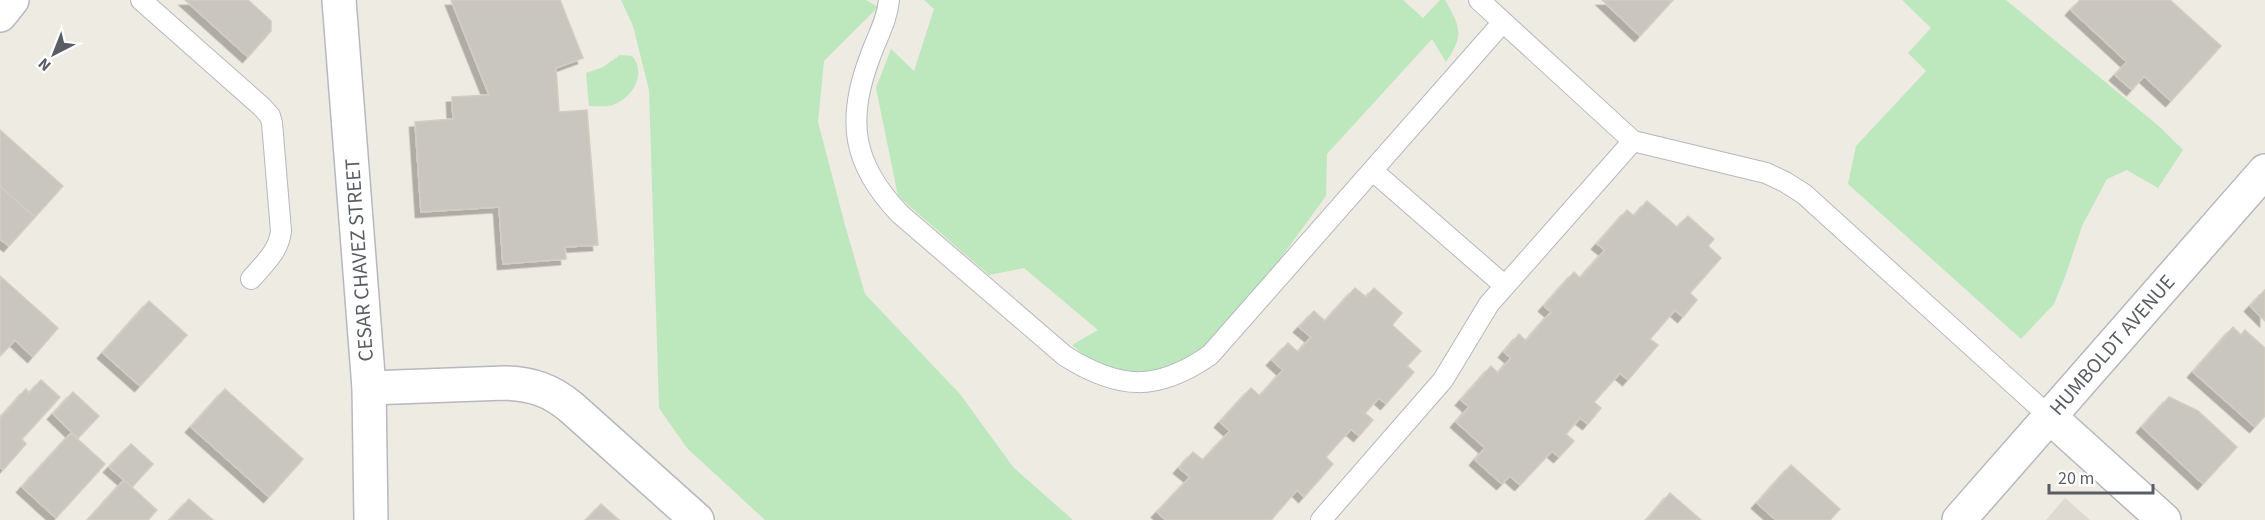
<svg xmlns="http://www.w3.org/2000/svg" width="2265" height="520" viewBox="0 0 2265 520" font-family="'Source Sans 3',sans-serif">
<style>
.education{fill:#dedad1}
.green{fill:#bde7bd}
.building{fill:#c9c6bf;stroke:#d3cdc0;stroke-width:1.5;filter:url(#shadow)}
.lines{fill:none;stroke-linecap:round;stroke-linejoin:round}
.service-casing{stroke:#b5b8bd;stroke-width:22}
.minor-casing{stroke:#b5b8bd;stroke-width:36}
.tertiary-casing{stroke:#b5b8bd;stroke-width:36}
.secondary-casing{stroke:#b6b9bf;stroke-width:36}
.service{stroke:#fff;stroke-width:20}
.minor{stroke:#fff;stroke-width:33}
.tertiary{stroke:#fff;stroke-width:33}
.secondary{stroke:#fff;stroke-width:33}
.labels{text-anchor:middle;dominant-baseline:central;stroke-width:5;stroke-linejoin:round;paint-order:stroke}
.street-label{font-size:21px;fill:#5a5e64;stroke:#fff}
</style>
<defs>
<filter id="shadow"><feDropShadow dx="-5.5" dy="5.5" stdDeviation="0" flood-color="#0004"/></filter>
</defs>
<rect width="100%" height="100%" fill="#eeebe2"/>
<!-- education -->
<path class="education" d="M2065,498L2090,520H2046Z"/>
<!-- green -->
<path class="green" d="M621,0H866L878,7L824,61L818,122L845,225L865,294L960,394L1013,467L1073,520H765L687,448L659,408L649,90L633,26Z
M924,0H1403L1423,18L1440,0H1445C1461,28 1464,35 1446,62L1432,39L1327,154L1326,196L1210,355L1188,371L1114,380L1072,345L1098,330L1024,268L989,275L898,196L876,88L891,49L914,71L934,9Z
M1902,0H2006L2161,128L2183,150L2158,188L2127,170L2107,179L2082,226L2066,274L2054,304L2021,339L1848,184L1856,146L1926,71L1908,53L1931,28Z
M620,55L632,56C647,73 633,98 613,105C606,107 596,106 589,106L586,73L603,67Z"/>
<!-- building -->
<path class="building" d="M185,0H248L271,21V31L248,57Z
M451,0H560L583,58L556,68L559,112L587,110L598,245L565,247L566,259L503,264L499,207L421,212L415,122L453,119L452,97L489,95Z
M1602,0H1673L1640,36Z
M2080,0H2170L2221,46L2171,101L2144,76L2132,90L2115,75L2127,62L2071,10Z
M0,130L63,186L35,217L0,186Z
M0,186L35,217L9,246L0,239Z
M1647,201L1677,227L1688,216L1714,239L1708,246L1721,258L1690,293L1697,300L1683,317L1675,310L1650,339L1658,345L1628,380L1620,373L1594,402L1601,408L1588,424L1580,418L1566,434L1574,441L1559,457L1552,451L1520,485L1510,476L1502,484L1475,460L1485,448L1456,422L1469,407L1461,400L1491,366L1498,373L1511,358L1504,352L1519,334L1526,341L1551,312L1544,306L1574,272L1580,278L1605,250L1597,244L1627,210L1634,216Z
M0,276L58,328L33,357L15,340L0,356Z
M1355,288L1366,297L1374,288L1402,313L1392,325L1421,351L1407,366L1414,372L1386,404L1379,398L1365,413L1373,420L1359,436L1351,429L1326,457L1333,464L1304,497L1297,490L1271,520H1166L1157,512L1190,477L1179,468L1193,452L1203,460L1230,431L1220,422L1251,388L1260,396L1283,370L1272,360L1288,343L1298,352L1311,337L1299,327L1314,311L1325,321Z
M2265,290V321L2250,306Z
M149,301L187,335L140,386L103,353Z
M2233,327L2241,335L2245,330L2265,348V416L2255,427L2193,372Z
M41,380L60,397L22,439L26,444L3,470L0,467V418L26,389L29,393Z
M225,389L303,459L269,497L191,427Z
M73,392L99,416L78,438L53,414Z
M2169,397L2198,411L2237,447L2203,484L2142,427Z
M71,433L105,464L56,518L22,487Z
M131,444L153,464L132,487L109,467Z
M1791,465L1840,509L1830,520H1776L1757,503Z
M124,480L157,510L148,520H88Z
M1670,493L1701,520H1647Z
M189,499L213,520H170Z
M601,504L619,520H586Z"/>
<g class="lines">
<!-- service casing -->
<g class="service-casing">
<path id="service" d="M141,0L262,107L270,116L272,123L281,231C279,251 264,264 251,279
M889,0C887,21 877,37 870,57C846,120 852,164 900,214L1065,356C1119,390 1157,392 1210,355L1503,22
M1479,0L1633,141L1766,173L1785,182L1804,194L2050,417
M1373,171L1505,286
M1321,520L1443,380L1489,304L1633,141"/>
</g>
<!-- minor casing -->
<g class="minor-casing">
<path id="minor" d="M369,388L505,383C532,384 551,390 572,408L697,520
M2050,417L2164,520"/>
</g>
<!-- tertiary casing -->
<g class="tertiary-casing">
<path id="tertiary" d="M1959,520L2265,171"/>
</g>
<!-- secondary casing -->
<g class="secondary-casing">
<path id="secondary" d="M339,0L369,388L371,520
M0,15L12,0"/>
</g>
<!-- service -->
<use href="#service" class="service"/>
<!-- minor -->
<use href="#minor" class="minor"/>
<!-- tertiary -->
<use href="#tertiary" class="tertiary"/>
<!-- secondary -->
<use href="#secondary" class="secondary"/>
</g>
<g class="labels">
<!-- street labels -->
<g class="street-label">
<text transform="translate(359 260) rotate(-94)">CESAR CHAVEZ STREET</text>
<text transform="translate(2112 345) rotate(-49)">HUMBOLDT AVENUE</text>
</g>
</g>
<!-- north arrow -->
<g transform="translate(54 54) rotate(222)" stroke="#ffffff" stroke-width="4.5" paint-order="stroke">
<path d="M0-4.5L10 22L0 15L-10 22Z" fill="#5a5e64"/>
<text y="-9" font-size="16" font-weight="bold" text-anchor="middle" fill="#5a5e64">N</text>
</g>
<!-- scale -->
<path d="M2049 484v9h104v-9" fill="none" stroke="#5a5e64" stroke-width="3"/>
<text x="2058" y="484" font-size="18" fill="#5a5e64" stroke="#ffffff" stroke-width="4.5" paint-order="stroke">20 m</text>
</svg>
